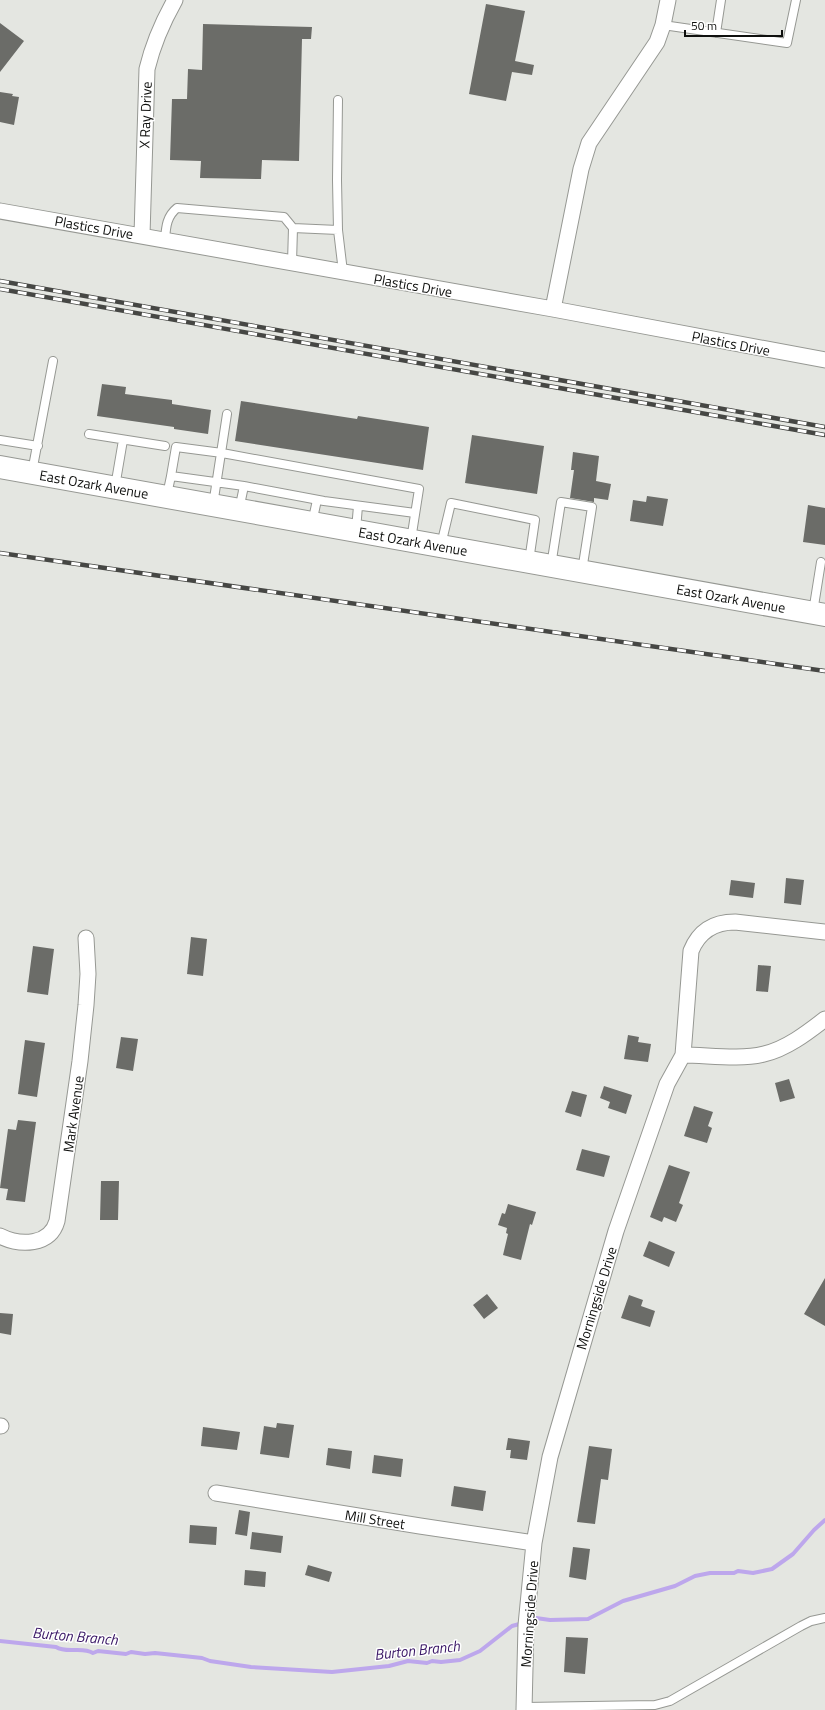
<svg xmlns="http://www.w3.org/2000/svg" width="825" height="1710" viewBox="0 0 825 1710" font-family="'Titillium Web',sans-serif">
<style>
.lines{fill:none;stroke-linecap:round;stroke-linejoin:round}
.stream{stroke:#bda7ec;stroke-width:4}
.building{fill:#6b6c68}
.lane-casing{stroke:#969893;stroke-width:10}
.street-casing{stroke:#969893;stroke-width:17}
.secondary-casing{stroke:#969893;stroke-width:24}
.lane{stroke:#fff;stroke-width:8}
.street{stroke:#fff;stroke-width:15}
.secondary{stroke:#fff;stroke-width:22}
.rail-casing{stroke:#464744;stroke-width:4.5}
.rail{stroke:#fff;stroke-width:3;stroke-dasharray:9;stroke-linecap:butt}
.labels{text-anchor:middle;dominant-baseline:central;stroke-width:3;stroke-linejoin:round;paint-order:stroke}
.street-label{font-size:14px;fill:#0f100e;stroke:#fff}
.water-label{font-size:15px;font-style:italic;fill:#3a1766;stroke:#fff}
</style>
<rect width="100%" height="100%" fill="#e4e6e1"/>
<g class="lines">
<!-- stream -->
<path class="stream" d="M529,1620L536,1618L550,1620L588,1619L623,1601L675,1586L695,1576L710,1573H734L738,1571L753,1573L772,1569L793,1554L814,1530L825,1520
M0,1641L56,1647C67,1654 82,1646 93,1653L98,1651L126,1654L131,1652L145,1654L155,1653L202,1658L210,1661L251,1667L332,1672L389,1666L408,1661L427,1663L432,1661L441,1662L460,1660L480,1651L512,1626L523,1623"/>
</g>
<!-- building -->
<path class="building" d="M486,4L525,11L515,61L534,65L532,75L512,72L506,101L469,94Z
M0,23L24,41L0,72Z
M203,24L312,27L311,39H302L299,161L262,160L261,179L200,178L201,161L170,160L172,99H187L188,69L202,70Z
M0,92L13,94L12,96L19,97L14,125L0,122Z
M102,384L126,387L125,394L172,400V404L211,410L208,434L174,429V427L97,416Z
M241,401L357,419L358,416L429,427L423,470L235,441Z
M472,435L544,446L537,494L465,483Z
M573,452L599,456L596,481L611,484L608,500L594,498V502L570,498L574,470H571Z
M647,496L668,499L663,526L630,521L633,500L646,502Z
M808,505L825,508V545L803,542Z
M786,878L804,880L801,905L784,903Z
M731,880L755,883L753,898L729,895Z
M191,937L207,939L203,976L187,974Z
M33,946L54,949L48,995L27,992Z
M758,965L771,966L768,992L756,991Z
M628,1035L639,1037L638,1042L651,1044L648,1062L624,1059Z
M121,1037L138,1039L133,1071L116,1068Z
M25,1040L45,1043L37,1097L18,1094Z
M789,1079L795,1098L780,1102L775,1083Z
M604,1086L632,1095L626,1114L608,1108L610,1102L600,1098Z
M572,1091L587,1095L581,1117L565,1112Z
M694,1106L713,1112L708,1126L712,1128L707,1143L684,1136Z
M18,1120L36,1122L25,1202L6,1200L8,1189L0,1188L8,1129L16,1130Z
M582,1149L610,1156L604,1177L576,1170Z
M669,1165L690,1172L679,1203L683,1205L676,1222L664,1217L662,1222L650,1217Z
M101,1181H119L118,1220H100Z
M508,1204L536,1212L532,1225L530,1224L521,1260L503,1255L508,1234L506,1233L507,1228L498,1225L502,1213L505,1214Z
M649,1241L675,1252L669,1267L643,1256Z
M825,1278V1326L804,1314Z
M487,1294L498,1308L484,1319L473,1305Z
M629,1295L643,1300L641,1306L655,1311L650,1327L621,1318Z
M0,1313L13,1314L11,1335L0,1333Z
M277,1423L294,1425L289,1458L260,1454L264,1426L276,1428Z
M203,1427L240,1432L237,1450L201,1446Z
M508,1438L530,1441L527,1460L510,1458L511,1450H506Z
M589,1446L612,1449L608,1480L601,1479L595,1524L577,1522Z
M328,1448L352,1451L350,1469L326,1465Z
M374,1455L403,1459L401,1477L372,1473Z
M454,1486L486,1491L483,1511L451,1506Z
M239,1510L250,1512L247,1536L235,1534Z
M190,1525L217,1527L216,1545L189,1543Z
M252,1532L283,1536L281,1553L250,1549Z
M573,1547L590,1549L586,1580L569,1577Z
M308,1565L332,1572L329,1582L305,1575Z
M245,1570L266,1572L265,1587L244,1585Z
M566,1637L588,1638L585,1674L564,1672Z"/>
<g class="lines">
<!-- lane casing -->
<g class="lane-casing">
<path id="lane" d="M663,25L787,43L796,0
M716,33L721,0
M338,100L337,180L338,230
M165,239C166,226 167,216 177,208L284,217L293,228
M292,263L293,228L338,230L343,272
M89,434L165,446
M0,440L38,446
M32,472L53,361
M171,476L176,447L222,453L419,489L411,540
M115,487L123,440
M167,495L171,476L244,486L324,501L415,513
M213,505L227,414
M239,510L244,486
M312,523L317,500
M356,530L358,506
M441,545L451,503L535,520L529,561
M551,566L561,502L592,507L582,571
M813,612L821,562
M524,1707L655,1705L670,1701L801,1626L811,1621L825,1618"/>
</g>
<!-- street casing -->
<g class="street-casing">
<path id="street" d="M0,211L553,309L825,360
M142,235L147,69C153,44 162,23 175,0
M553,309L581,169L589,143L657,42L663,25L668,0
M683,1055C708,1055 739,1060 764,1054C786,1049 807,1033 825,1019
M0,1236C20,1246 50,1246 57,1221L80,1061L86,1005L88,974L86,938
M0,1426H1
M216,1493L420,1526L534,1543
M524,1710L526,1625L534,1543L550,1457L616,1231L667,1084L683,1055L691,951C699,931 714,922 735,922L825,932"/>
</g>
<!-- secondary casing -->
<g class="secondary-casing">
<path id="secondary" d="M0,467L825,615"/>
</g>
<!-- lane -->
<use href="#lane" class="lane"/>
<!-- street -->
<use href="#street" class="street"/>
<!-- secondary -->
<use href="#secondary" class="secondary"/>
<!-- rail casing -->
<g class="rail-casing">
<path id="rail" d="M0,281L825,427
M0,289L825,435
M0,553L825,671"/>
</g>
<!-- rail -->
<use href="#rail" class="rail"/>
</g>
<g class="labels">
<!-- street labels -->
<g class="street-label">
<text transform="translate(145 115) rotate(-88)">X Ray Drive</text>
<text transform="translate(94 227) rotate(10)">Plastics Drive</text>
<text transform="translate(413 285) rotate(10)">Plastics Drive</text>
<text transform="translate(731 343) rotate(11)">Plastics Drive</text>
<text transform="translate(94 484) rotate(10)">East Ozark Avenue</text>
<text transform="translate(413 541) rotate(10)">East Ozark Avenue</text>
<text transform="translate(731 598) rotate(10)">East Ozark Avenue</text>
<text transform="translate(73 1114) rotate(-82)">Mark Avenue</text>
<text transform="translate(596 1298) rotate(-73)">Morningside Drive</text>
<text transform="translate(375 1519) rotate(9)">Mill Street</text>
<text transform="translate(529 1614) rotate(-86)">Morningside Drive</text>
</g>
<!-- water labels -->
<g class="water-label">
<text transform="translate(75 1636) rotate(5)">Burton Branch</text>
<text transform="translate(417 1650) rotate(-6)">Burton Branch</text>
</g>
</g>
<!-- scale -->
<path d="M685 30v6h97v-6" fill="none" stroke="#0f100e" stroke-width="2"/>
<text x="691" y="30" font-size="12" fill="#0f100e" stroke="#ffffff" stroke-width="3" paint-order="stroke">50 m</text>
</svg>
